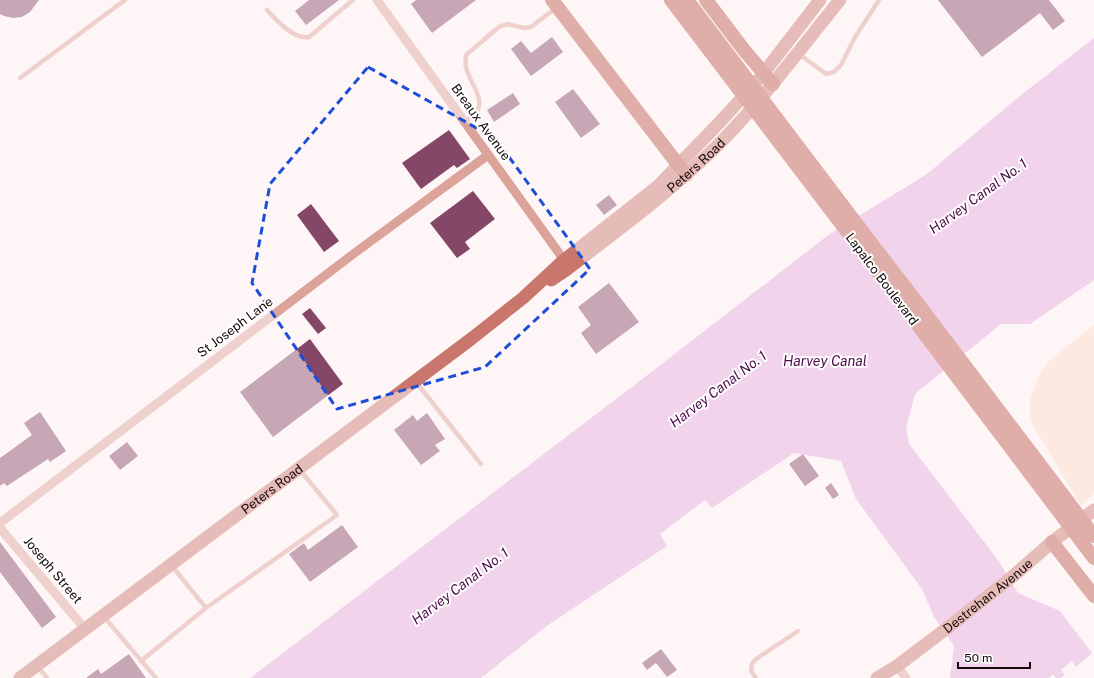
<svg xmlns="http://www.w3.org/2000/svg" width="1094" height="678" viewBox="0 0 1094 678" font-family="'Public Sans',sans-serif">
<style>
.green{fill:#fedac8}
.water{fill:#e2aade}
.building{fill:#854767}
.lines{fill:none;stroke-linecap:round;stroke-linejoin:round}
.lane{stroke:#dca39a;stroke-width:4.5}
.street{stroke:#dca39a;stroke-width:9}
.secondary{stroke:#c9776d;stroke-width:13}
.primary{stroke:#ba574c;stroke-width:14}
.primary-bridge{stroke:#ba574c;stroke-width:14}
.marked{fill:none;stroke:#1d4ed8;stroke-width:3;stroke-dasharray:8 5;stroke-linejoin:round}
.labels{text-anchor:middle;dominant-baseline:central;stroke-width:4;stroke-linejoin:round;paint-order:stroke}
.street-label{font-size:13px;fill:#14080a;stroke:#fff}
.water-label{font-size:14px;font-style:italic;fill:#4c0a4b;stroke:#fff}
</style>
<rect width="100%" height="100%" fill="#fef5f6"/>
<!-- green -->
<path class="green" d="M1094,325V494L1081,506L1030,420V401L1037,379L1048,362Z"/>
<!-- water -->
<path class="water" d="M1094,38V280L1030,324H1001L915,394L906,428L909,444L998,560L1018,593L1060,611L1092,653L1076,667L1072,661L1061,670L1065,675L1061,678H1056L1053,674L1049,678H950L954,646L934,617L922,589L856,499L841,461L794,453L712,508L705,500L660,534L667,546L548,625L481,678H250L641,380L831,233L927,174L1016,99Z"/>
<!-- building -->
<path class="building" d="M0,0H39L30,12L22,17L13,18L4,16L0,14Z
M309,0H339L306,25L295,11Z
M416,0H476L432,33L411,4Z
M938,0H1049L1065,21L1053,30L1040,13L982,57Z
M552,37L563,52L531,76L511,49L521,41L531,53Z
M573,89L600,124L581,138L555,102Z
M513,93L520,104L494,122L487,110Z
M449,130L470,159L457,168L454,165L421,189L402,163Z
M473,191L495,219L465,242L470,249L457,258L430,223Z
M609,195L617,205L604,215L596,205Z
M311,204L339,241L324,252L297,215Z
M609,283L639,322L596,354L581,333L591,325L578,307Z
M310,308L326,328L318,334L302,314Z
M310,339L343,384L273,437L240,392Z
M40,412L66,451L50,462L48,459L7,486L4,483L0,486V458L32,435L24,423Z
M427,413L445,439L435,445L440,451L421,465L394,430L413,415L417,421Z
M127,442L138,456L120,470L109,456Z
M803,454L819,476L805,486L789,464Z
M831,483L839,495L833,499L825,488Z
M342,525L358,547L310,582L289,554L304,543L308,550Z
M0,542L56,617L42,628L0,572Z
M661,649L677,670L667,677L656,663L647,670L642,663Z
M129,654L146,678H86L98,669L101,674Z"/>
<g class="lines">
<!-- lane -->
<path class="lane" d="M267,10C276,20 294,40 309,37L353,0
M799,54L826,74L834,72L841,65L855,37L879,0
M20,78L125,0
M465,121C468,119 472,117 475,114C488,100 468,81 466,67C465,63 466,58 466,55L499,27L507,24L524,28L531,27L556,8
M416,382L481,464
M206,608L337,515L300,470
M104,617L156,678
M141,661L206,608L172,566
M38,667L47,678
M756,678L751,671L752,664L756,659L798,631"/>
<!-- street -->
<path class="street" d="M377,0L564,260
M0,523L356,252L488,155
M0,528L85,629
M897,666L906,678"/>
<!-- secondary -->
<g class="secondary">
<path id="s1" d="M551,280L566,270C619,229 673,190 721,142C764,98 801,48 840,0"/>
<path id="s2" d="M20,678L471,339L523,298L564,260L658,186L720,122L759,79L820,0"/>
<path id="s3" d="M877,678L897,666L942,632L1012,577L1052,542L1094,510"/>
</g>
<!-- primary -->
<path class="primary" d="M552,0L686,175
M706,0L744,50L773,84
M871,243L918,304
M862,251L908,312
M1052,542L1094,596"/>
<!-- primary-bridge -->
<path class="primary-bridge" d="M671,0L862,251
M687,0L871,243
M918,304L1094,536
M908,312L1094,558"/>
</g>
<!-- marked area -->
<path d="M0 0H1094V678H0ZM368,67L496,139L590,269L485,367L337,409L252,283L270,184Z" fill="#fef5f6" fill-opacity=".55" fill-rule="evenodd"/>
<path class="marked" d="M368,67L496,139L590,269L485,367L337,409L252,283L270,184Z"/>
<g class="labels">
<!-- street labels -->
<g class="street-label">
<text transform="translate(481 122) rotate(54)">Breaux Avenue</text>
<text stroke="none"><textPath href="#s1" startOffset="185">Peters Road</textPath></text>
<text transform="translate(882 279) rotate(53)">Lapalco Boulevard</text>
<text transform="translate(235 327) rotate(-37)">St Joseph Lane</text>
<text stroke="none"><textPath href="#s2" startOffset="315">Peters Road</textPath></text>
<text transform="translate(53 570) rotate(50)">Joseph Street</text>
<text stroke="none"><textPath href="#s3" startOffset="138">Destrehan Avenue</textPath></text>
</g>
<!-- water labels -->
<g class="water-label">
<text transform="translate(978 196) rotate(-36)">Harvey Canal No. 1</text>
<text x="825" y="361">Harvey Canal</text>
<text transform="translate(718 389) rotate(-37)">Harvey Canal No. 1</text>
<text transform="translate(460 586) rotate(-37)">Harvey Canal No. 1</text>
</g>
</g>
<!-- scale -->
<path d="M958 662v6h72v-6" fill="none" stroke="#14080a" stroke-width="2"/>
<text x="964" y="662" font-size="12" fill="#14080a" stroke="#ffffff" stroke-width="3" paint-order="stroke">50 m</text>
</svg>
